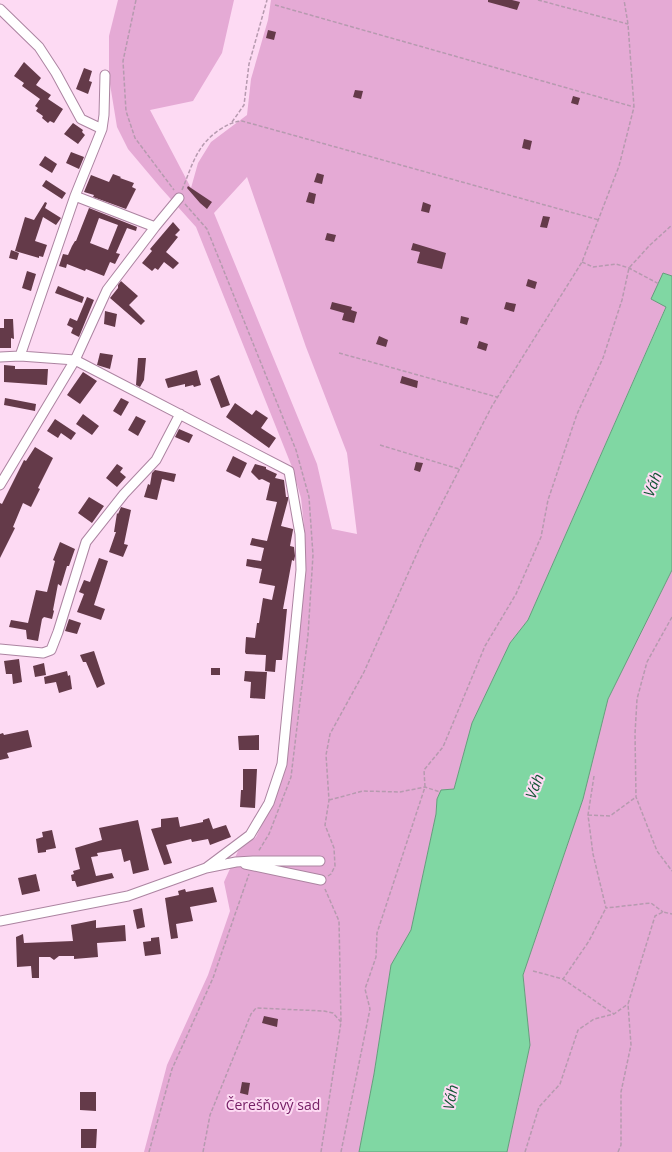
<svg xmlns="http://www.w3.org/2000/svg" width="672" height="1152" viewBox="0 0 672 1152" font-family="'Open Sans',sans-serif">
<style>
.green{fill:#e5aad5;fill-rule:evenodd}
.water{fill:#80d7a3;stroke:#659d7c}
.building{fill:#643a49;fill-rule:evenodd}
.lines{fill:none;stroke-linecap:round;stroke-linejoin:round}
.minor-casing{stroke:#ac84a1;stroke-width:11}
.path{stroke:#b69aaf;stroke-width:1.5;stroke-dasharray:4 2;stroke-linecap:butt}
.minor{stroke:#fff;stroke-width:9}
.labels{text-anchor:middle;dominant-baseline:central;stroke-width:4;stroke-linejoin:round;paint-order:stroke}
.park-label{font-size:14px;fill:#762066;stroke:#fddaf3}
.water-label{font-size:15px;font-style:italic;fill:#115433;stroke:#fddaf3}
</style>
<rect width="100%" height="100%" fill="#fddaf3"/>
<!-- green -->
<path class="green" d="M118,0H234L222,53L193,101L150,110L191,188L198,163L211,142L247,115L251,79L268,20L271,0H672V276L663,273L666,306L528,620L510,643L472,723L454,789L441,790L437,799L436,814L411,930L391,965L374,1074L359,1152H144L167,1065L208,975L230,911L224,882L238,851L256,837L272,804L305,572V535L301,498L292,467L196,227L160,187L128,149L117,127L109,78V36ZM247,177L306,347L347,453L357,534L332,529L317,464L214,213Z
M672,570V1152H507L530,1045L523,975L583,799L608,699Z"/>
<!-- water -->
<path class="water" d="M663,273L672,276V570L608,699L583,799L523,975L530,1045L507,1152H359L374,1074L391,965L411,930L436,814L437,799L441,790L454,789L472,723L510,643L528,620L666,307L651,299Z"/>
<!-- building -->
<path class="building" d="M488,0H512L520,2L517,10L488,2Z
M268,30L276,32L274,40L266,38Z
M24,62L41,78L36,85L51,95L48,99L63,109L54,123L50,121L48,123L42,118L43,116L36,111L38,108L35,106L40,99L22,86L24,83L14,76Z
M84,68L92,71L89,81L92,82L88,94L76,89Z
M355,90L363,91L361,99L353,97Z
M573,96L580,98L578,105L571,103Z
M73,123L83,130L82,132L85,135L78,144L64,134Z
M524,139L532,141L530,150L522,148Z
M71,152L84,157L79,169L66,163Z
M45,156L57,164L52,173L39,165Z
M317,173L324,175L322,184L314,182Z
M113,174L121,177L120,178L134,183L132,187L136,189L126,209L93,197L94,195L84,192L91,175L109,182Z
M46,180L66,193L62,199L42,186Z
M188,186L212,202L207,209L200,203L187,188Z
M309,192L316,194L314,204L306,202Z
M45,202L47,203L45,208L61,218L56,225L43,217L35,241L47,245L43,257L39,256V258L15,251L25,217L34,220Z
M423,202L431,205L429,213L421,211Z
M89,208L137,227L136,231L127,228L116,253L120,254L115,264L110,262L104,276L86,269L85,271L67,264L66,268L59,266L63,254L68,255L72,246L75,241H76ZM99,218L118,225L108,250L90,243Z
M543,216L550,217L547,228L540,227Z
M173,222L180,230L175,235L178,237L166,252L179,263L173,269L164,262L158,270L155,268L152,271L142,263L152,251L150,249Z
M327,233L336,235L334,242L325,240Z
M413,243L446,253L442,269L417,263L420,252L411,250Z
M11,250L19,253L17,260L9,258Z
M27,271L36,274L31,291L22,288Z
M528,279L537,282L535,289L526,286Z
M121,281L138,296L129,305L145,321L141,325L110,298L118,288V285Z
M58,286L84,297L82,303L55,293Z
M87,297L94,300L79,337L71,333L73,328L67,325L70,318L77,321Z
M332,302L352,307L351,310L357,312L354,323L342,320L344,313L330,309Z
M506,302L516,304L514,312L504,309Z
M105,311L117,314L115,327L104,324Z
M461,316L469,318L467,325L460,323Z
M4,319H13L14,339L11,338V348H0V328H4Z
M379,336L388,340L386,347L376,344Z
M479,341L488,344L486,351L477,348Z
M100,353L113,355L110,369L97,365Z
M138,358H146L144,380L140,387L136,385Z
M4,365L15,366V369H48L47,385L4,382Z
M197,370L201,385L194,387L193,385L185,387V384L168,388L165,379Z
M83,372L97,381L80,404L67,395Z
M219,375L230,405L221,408L210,379Z
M402,376L418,381L417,388L400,383Z
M5,398L36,404L35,411L4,405Z
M121,398L129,402L121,416L113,411Z
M235,403L252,415L256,410L268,418L261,428L276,438L269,448L226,417Z
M83,414L99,426L92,435L76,424Z
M136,416L146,421L138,436L128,430Z
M55,419L76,433L71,440L61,433L58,438L47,431Z
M179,429L193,435L189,443L175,437Z
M35,447L53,458L38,488L40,489L31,507L23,503L13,527L15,528L0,558V503L2,504L24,460L26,461Z
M233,456L247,463L240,478L226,471Z
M416,462L423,463L420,472L414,470Z
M117,464L123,468L120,472L126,477L117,487L106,478Z
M255,464L266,467V469L277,474L275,478L284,480L286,497H288V500L281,526L293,529V530L290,546L294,547L295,556L294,561L292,560L283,609H287L282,660H276L275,672L265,671L266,655L246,654L245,652L246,637L255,638L257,623H259L263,598L272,600L275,586L259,583L262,569L246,566L247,559L261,561L264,548L250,545L252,538L267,541L277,502L266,500L270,483L262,479L259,480L251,472Z
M155,470L176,474L174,482L162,479L157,500L144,497L148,484L150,485L152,473Z
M89,497L104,506L92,523L78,513Z
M121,507L131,510L124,544L128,545L123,557L109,552L116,532H114L117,513L118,514Z
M60,542L75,549L69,566H67L61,586L58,584L53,610L54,611L52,619L44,617L42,619L38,641L27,639L26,630L9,627L11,620L28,623L36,590L47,592L55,561L53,560Z
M99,558L108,561L94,605L105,609L101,620L77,612L84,594L79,592L84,580L90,582Z
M69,619L81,623L77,634L65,631Z
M94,651L105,684L97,688L86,662H83L80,655Z
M19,659L22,682L13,684L12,674H6L4,661Z
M44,663L46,675L35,677L33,666Z
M211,668H220V675H211Z
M67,671L68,676L70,675L72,689L59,693L56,682L45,684L44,677Z
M245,671L267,672L265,699L250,698L251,682L244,681Z
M28,730L32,747L7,753L9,758L0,760V734L3,733L4,735Z
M259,735V750H239L238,736Z
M243,769H257L255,808L240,807L241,790H243Z
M178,817L180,827L203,822V820L209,818L213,829L226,825L231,837L210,845L208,839L192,842L191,839L166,845L172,863L164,865L151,829L161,827V819Z
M138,820L149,870L133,874L130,860L124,862L121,849L97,853L98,856L91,857L96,876L112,873L114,878L77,887L75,881H72L71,875L74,874L73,871L80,869L75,848L102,840L99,828Z
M52,830L56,848L46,850V852L38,853L36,839L43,837L42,832Z
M36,874L40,891L22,895L18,878Z
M213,887L217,902L190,907L193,921L176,924L178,938L171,939L165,898L179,895L178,891L185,889L186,892Z
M142,908L145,927L137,929L133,910Z
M96,920V928L125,925L126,941L97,943L98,957L74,959V956H59L54,960L50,957H39V978H32L31,966L17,967L16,937L23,934L24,943L73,941L71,925Z
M159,937L161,954L145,956L143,942L151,941V938Z
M264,1016L278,1019L277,1027L262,1023Z
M242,1082L250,1083L248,1095L240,1093Z
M80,1092H96V1111L80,1110Z
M81,1129H97L96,1148H81Z"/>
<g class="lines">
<!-- minor casing -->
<g class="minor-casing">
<path id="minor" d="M0,9L39,47L56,73L81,119L102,129L75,196L20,356
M102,129L104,115L105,75
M75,196L155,227
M0,357L20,356L75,360L289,471L300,534L301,570L282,764L269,803L250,835L206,868
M0,485L75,360L107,290L155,227L179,198
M0,649L43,653L51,650L58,632L86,542L124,494L156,460L180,414
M245,864L321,880
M0,921L128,896L206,868L236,862L253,861H320"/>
</g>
<!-- path -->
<path class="path" d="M136,0L123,61L126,111L135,138L174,190
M538,0L628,24
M275,5L634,107
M232,122L244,105L249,64L267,0
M182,190C192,166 196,146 219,130C227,125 232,122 242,121L599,220
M185,204L207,229L296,450L309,497L313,555L308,635L291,777L269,834L258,852
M582,262L593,267L616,264L629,268L659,284
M339,353L497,397
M380,445L459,469
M672,617L647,662L637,699L635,734L636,797L657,851L672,871
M594,776L588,815L593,854L606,908L651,903L663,912
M329,800L363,791L400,792L425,787L440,792
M588,815L610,816L636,797
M328,876L331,874L335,866L334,848L325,825L329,800L326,755L330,734L364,672L423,540L492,406L582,262L619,166L634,107L628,24L624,0
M533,971L563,979L589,941L606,908
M563,979L614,1014
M149,1152L172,1069L213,978L249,874
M203,1152L210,1115L251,1014L256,1008L324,1011L333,1013L341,1022
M321,1152L341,1022L339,921L325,889
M341,1152L370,1009L365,989L376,957L377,933L425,787L424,770L443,747L485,646L516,594L541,537L548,500L577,414L603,358L622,300L629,268L650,245L672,225
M525,1152L539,1107L560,1084L578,1030L594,1019L614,1014L628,1004
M618,1152L621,1145V1092L631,1045L628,1004L655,916L663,912L672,914"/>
<!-- minor -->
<use href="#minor" class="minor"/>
</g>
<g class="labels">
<!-- park labels -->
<g class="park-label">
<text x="273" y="1104">Čerešňový sad</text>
</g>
<!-- water labels -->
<g class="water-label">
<text transform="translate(652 484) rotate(-69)">Váh</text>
<text transform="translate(534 786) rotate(-69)">Váh</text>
<text transform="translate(450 1097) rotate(-79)">Váh</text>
</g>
</g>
</svg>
